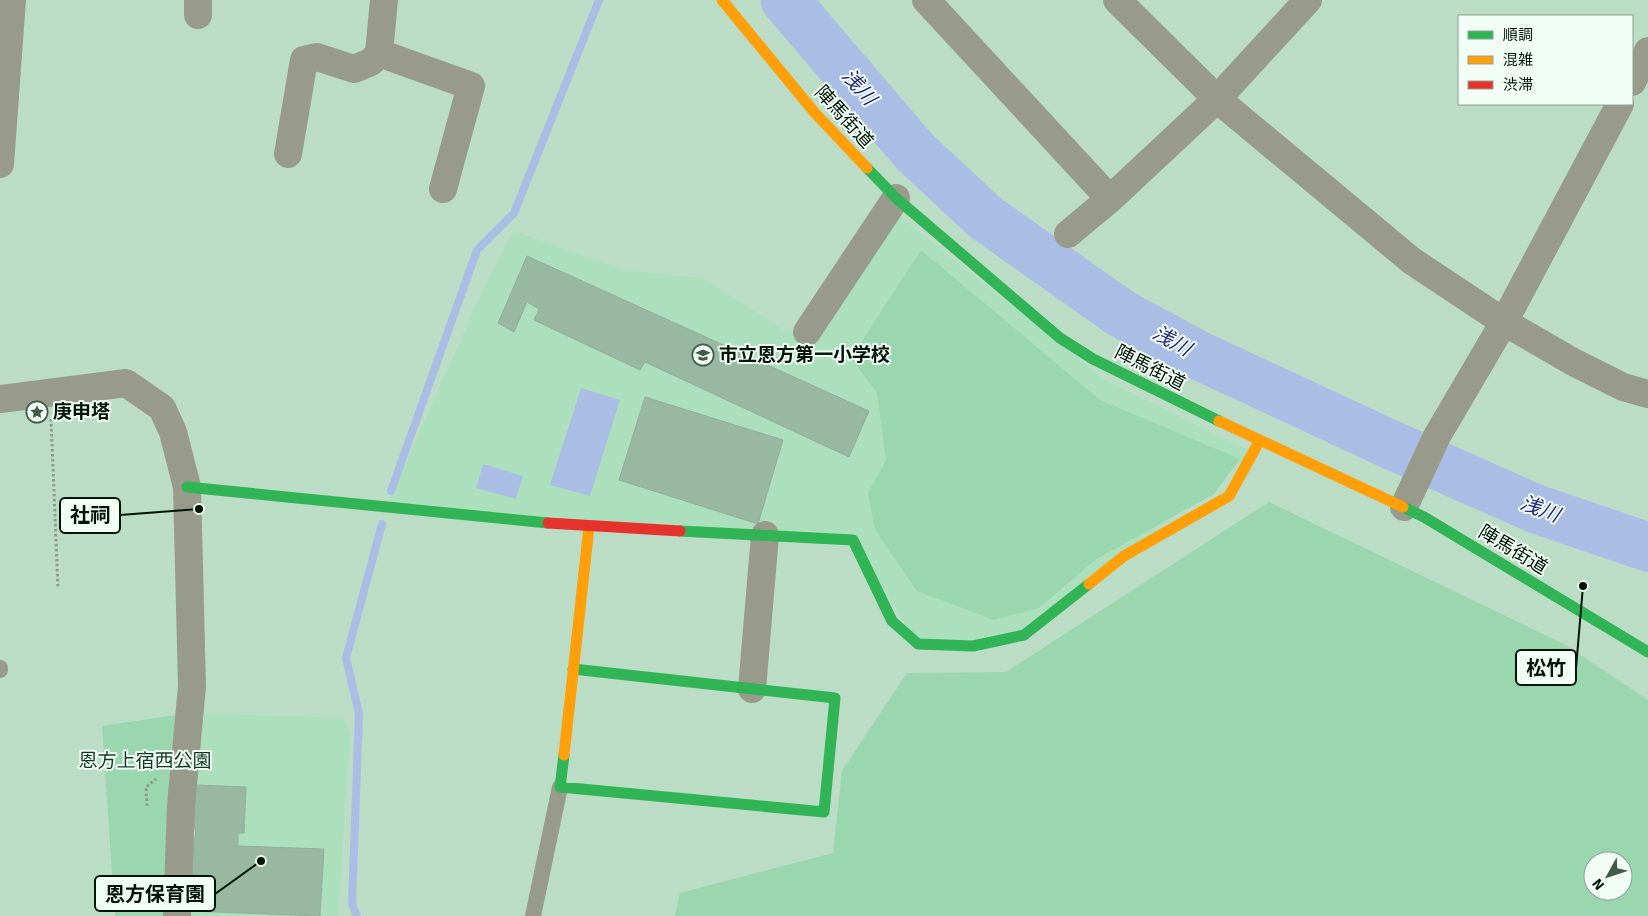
<svg xmlns="http://www.w3.org/2000/svg" width="1648" height="916" viewBox="0 0 1648 916" font-family="Signika,'Noto Sans JP',sans-serif">
<style>
.built{fill:#ace0bc}
.green{fill:#9ad6ae;fill-rule:evenodd}
.water{fill:#aabee5}
.lines{fill:none;stroke-linecap:round;stroke-linejoin:round}
.stream{stroke:#aabee5;stroke-width:8}
.river{stroke:#aabee5;stroke-width:49}
.building{fill:#98b8a2;stroke:#93ad9b}
.path{stroke:#909a8b;stroke-width:3;stroke-dasharray:2.5 2.5;stroke-linecap:butt}
.lane{stroke:#989b8c;stroke-width:16}
.street{stroke:#989b8c;stroke-width:28}
.fast{stroke:#30b455;stroke-width:11}
.slow{stroke:#ff9f0a;stroke-width:11}
.jam{stroke:#e5322d;stroke-width:11}
.labels{text-anchor:middle;dominant-baseline:central;stroke-width:4;stroke-linejoin:round;paint-order:stroke}
.street-label{font-size:19px;fill:#001407;stroke:#f2fef5}
.poi-label{font-size:19px;font-weight:bold;fill:#001407;stroke:#f2fef5;text-anchor:start}
.park-label{font-size:19px;fill:#123821;stroke:#f2fef5}
.water-label{font-size:20px;font-style:italic;fill:#262884;stroke:#f2fef5}
.leader{fill:none;stroke:#001407;stroke-width:2}
.callout-dot{fill:#001407;stroke:#f2fef5;stroke-width:2}
.callout{fill:#f2fef5;stroke:#001407;stroke-width:2}
.callout-label{font-size:20px;text-anchor:middle;font-weight:bold;fill:#001407}
</style>
<rect width="100%" height="100%" fill="#bbdcc5"/>
<!-- built -->
<path class="built" d="M889,208L1105,380L1253,452L1024,635L918,644L853,540L387,505L487,281L514,231L624,270L703,278L784,330L806,332Z
M189,713L344,718L350,735L338,916H177Z"/>
<!-- green -->
<path class="green" d="M921,250L1100,400L1240,459L1214,494L1095,560L1039,608L994,620L917,591L875,530L868,493L886,460L877,393L851,358Z
M1269,502L1564,644L1648,700V916H675L680,893L833,853L842,771L907,673L1006,672ZM1593,861H1623V891H1593Z
M189,713L177,916H115L102,726Z"/>
<!-- water -->
<path class="water" d="M581,388L620,400L590,496L550,485Z
M483,464L523,476L516,499L476,488Z"/>
<g class="lines">
<!-- stream -->
<path class="stream" d="M391,491L477,250L514,213L599,0
M357,916L352,904L359,714L346,658L382,524"/>
<!-- river -->
<path class="river" d="M785,0L915,152L986,218L1122,314L1200,356L1387,443L1536,509L1648,547"/>
</g>
<!-- building -->
<path class="building" d="M527,256L869,411L849,457L645,362L640,370L534,320L539,309L527,302L514,332L498,323Z
M645,397L783,440L758,524L619,480Z
M196,785L246,787L244,833H238V846L324,849L320,916L190,911V846L194,847L196,830L193,828Z"/>
<g class="lines">
<!-- path -->
<path class="path" d="M51,419L58,589
M147,806L146,787L156,779"/>
<!-- lane -->
<path class="lane" d="M0,668V670
M533,916L560,787"/>
<!-- street -->
<path class="street" d="M926,0L1110,199
M1117,0L1217,99L1412,261L1504,322L1575,363L1623,387L1648,394
M198,15V0
M379,53L471,86L443,189
M1632,82L1648,51
M288,154L304,60L317,57L354,69L371,62L379,53L384,0
M0,164L12,0
M1068,234L1110,199L1217,99L1308,0
M807,332L896,198
M0,399L126,383L162,408L173,432L187,487L192,686L181,806L177,916
M1404,507L1437,436L1504,322L1620,104
M752,689L765,535"/>
<!-- fast -->
<path class="fast" d="M867,168L896,198L1060,338L1093,359L1219,421
M187,487L548,523
M1403,507L1424,517L1648,652
M680,531L853,540L892,621L918,644L973,646L1024,635L1089,584
M564,755L560,787L824,812L835,698L573,669"/>
<!-- slow -->
<path class="slow" d="M722,0L815,113L867,168
M1219,421L1403,507
M1089,584L1124,556L1229,496L1260,440
M564,755L589,527"/>
<!-- jam -->
<path class="jam" d="M548,523L680,531"/>
</g>
<!-- icons -->
<defs>
<g id="school-ring" transform="scale(1.125)"><circle r="9.5" fill="#f2fef5" stroke="#415a4a" stroke-width="1.5"/><path d="M0-5L7-2L0 1L-7-2ZM-4 1L0 2.5L4 1V4Q0 6-4 4Z" fill="#415a4a"/></g>
<g id="sight-ring" transform="scale(1.125)"><circle r="9.5" fill="#f2fef5" stroke="#415a4a" stroke-width="1.5"/><path d="M0-6L1.8-2.2L6-1.7L2.9 1.2L3.7 5.4L0 3.3L-3.7 5.4L-2.9 1.2L-6-1.7L-1.8-2.2Z" fill="#415a4a"/></g>
</defs>
<g fill-rule="evenodd">
<use href="#school-ring" x="703" y="355"/>
<use href="#sight-ring" x="37" y="412"/>
</g>
<g class="labels">
<!-- street labels -->
<g class="street-label">
<text transform="translate(844 117) rotate(48)">陣馬街道</text>
<text transform="translate(1150 368) rotate(27)">陣馬街道</text>
<text transform="translate(1513 550) rotate(31)">陣馬街道</text>
</g>
<!-- poi labels -->
<g class="poi-label">
<text x="719" y="355">市立恩方第一小学校</text>
<text x="53" y="412">庚申塔</text>
</g>
<!-- park labels -->
<g class="park-label">
<text x="145" y="761">恩方上宿西公園</text>
</g>
<!-- water labels -->
<g class="water-label">
<text transform="translate(859 87) rotate(49)">浅川</text>
<text transform="translate(1172 341) rotate(29)">浅川</text>
<text transform="translate(1540 509) rotate(21)">浅川</text>
</g>
</g>
<!-- callouts -->
<path class="leader" d="M199 509L120 515M1583 586L1576 668M261 861L215 894"/>
<g class="callout-dot">
<circle cx="199" cy="509" r="5"/>
<circle cx="1583" cy="586" r="5"/>
<circle cx="261" cy="861" r="5"/>
</g>
<g class="callout">
<rect x="60" y="498" width="60" height="35" rx="5"/>
<rect x="1516" y="650" width="60" height="35" rx="5"/>
<rect x="95" y="876" width="120" height="35" rx="5"/>
</g>
<g class="callout-label">
<text x="90" y="522">社祠</text>
<text x="1546" y="675">松竹</text>
<text x="155" y="901">恩方保育園</text>
</g>
<!-- legend -->
<rect x="1458" y="15" width="175" height="90" fill="#f2fef5" stroke="#91a096"/>
<rect x="1468" y="31" width="25" height="8" fill="#30b455" stroke="#91a096"/>
<text x="1503" y="40" font-size="15" fill="#001407">順調</text>
<rect x="1468" y="56" width="25" height="8" fill="#ff9f0a" stroke="#91a096"/>
<text x="1503" y="65" font-size="15" fill="#001407">混雑</text>
<rect x="1468" y="81" width="25" height="8" fill="#e5322d" stroke="#91a096"/>
<text x="1503" y="90" font-size="15" fill="#001407">渋滞</text>
<!-- north arrow -->
<g transform="translate(1608 876) rotate(230)"><circle r="24" fill="#f2fef5" stroke="#91a096"/>
<path d="M0-4L9 19L0 12L-9 19Z" fill="#415a4a"/>
<text y="-8" font-size="14" font-weight="bold" text-anchor="middle" fill="#001407">N</text>
</g>
</svg>
